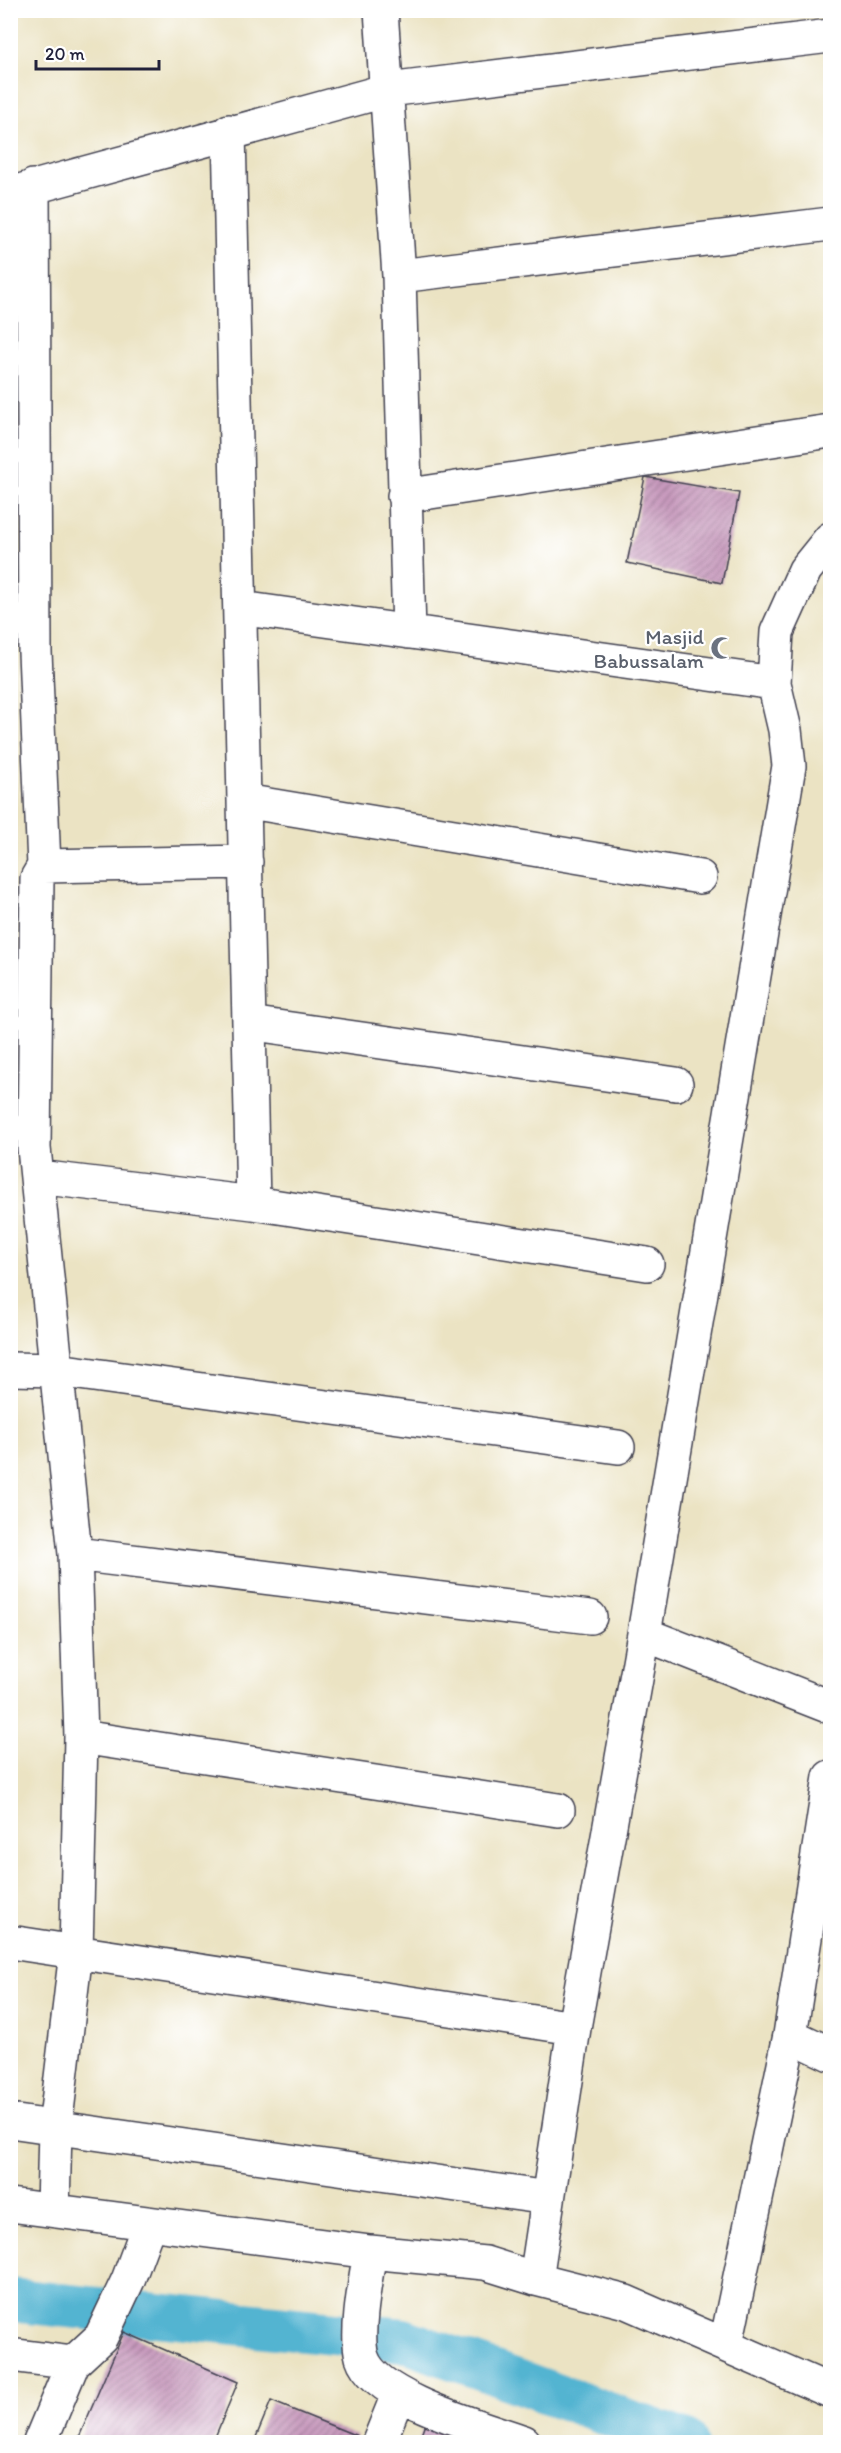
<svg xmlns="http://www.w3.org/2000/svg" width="841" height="2453" viewBox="0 0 841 2453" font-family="Itim,sans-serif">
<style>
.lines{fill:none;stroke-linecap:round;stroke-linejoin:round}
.canal{stroke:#53b4d1;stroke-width:44}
.building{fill:url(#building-hatch)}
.minor-casing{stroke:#403f4f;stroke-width:36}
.minor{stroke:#fff;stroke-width:33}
.labels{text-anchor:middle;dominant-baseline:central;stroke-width:4.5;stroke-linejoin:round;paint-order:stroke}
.worship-label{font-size:21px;fill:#5b616d;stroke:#fff;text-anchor:end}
</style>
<defs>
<pattern id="building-hatch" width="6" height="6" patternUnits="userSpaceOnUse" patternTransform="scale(1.5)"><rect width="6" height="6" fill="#c89abd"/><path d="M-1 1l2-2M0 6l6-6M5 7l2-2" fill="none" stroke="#a27d9b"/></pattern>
</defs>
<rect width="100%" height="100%" fill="#fff"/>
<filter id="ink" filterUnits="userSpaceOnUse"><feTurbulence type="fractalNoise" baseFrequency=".0167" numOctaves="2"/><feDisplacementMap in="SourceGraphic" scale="12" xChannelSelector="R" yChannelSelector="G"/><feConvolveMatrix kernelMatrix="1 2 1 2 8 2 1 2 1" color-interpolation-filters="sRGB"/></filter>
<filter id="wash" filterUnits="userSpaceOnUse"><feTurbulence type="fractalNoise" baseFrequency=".008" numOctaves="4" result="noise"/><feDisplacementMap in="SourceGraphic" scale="24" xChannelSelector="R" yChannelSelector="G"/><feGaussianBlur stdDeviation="1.35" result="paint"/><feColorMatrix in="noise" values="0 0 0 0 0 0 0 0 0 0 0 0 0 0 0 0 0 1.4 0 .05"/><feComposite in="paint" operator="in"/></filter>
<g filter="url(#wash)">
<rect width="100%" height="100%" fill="#ebe3c3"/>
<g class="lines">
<!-- canal -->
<path class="canal" d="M10,2300L403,2340L686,2442"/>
</g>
<g id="blocks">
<!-- building -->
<path class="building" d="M645,477L739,493L722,583L627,563Z
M124,2332L238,2382L213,2442H77Z
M271,2401L357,2436L354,2442H254Z
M428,2415L502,2442H418Z"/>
</g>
</g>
<g filter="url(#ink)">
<use href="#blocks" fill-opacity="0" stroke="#403f4f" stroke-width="1.5"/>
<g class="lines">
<!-- minor casing -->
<g class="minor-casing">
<path id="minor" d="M381,10L399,276L409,632
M229,131L253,1203
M33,186L35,652L44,866L37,878L34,1148L75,1554L81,1737L76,1952L55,2128L53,2209
M12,193L388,90L830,36
M399,276L830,224
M404,496L830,431
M240,608L774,683
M244,801L700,877
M44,866L246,862
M249,1023L676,1084
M38,1177L253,1203L647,1264
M10,1369L57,1370L618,1447
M75,1554L590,1617
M644,1634L830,1707
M81,1737L558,1810
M10,1942L574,2028
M790,2035L830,2054
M10,2121L548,2198
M10,2205L370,2252L485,2263L536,2279L626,2302L830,2391
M370,2252C366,2278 355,2331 362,2357C375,2399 485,2428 524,2442
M536,2279L574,2028L644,1634L789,766L785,730L774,683L777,632L805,570L830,539
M726,2344L790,2035L830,1777
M10,2355L73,2363L40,2442
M73,2363L101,2337L128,2280L149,2224
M379,2442L398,2395"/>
</g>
<!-- minor -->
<use href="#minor" class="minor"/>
</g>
</g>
<!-- icons -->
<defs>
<g id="mosque-bare" transform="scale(1.8)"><path d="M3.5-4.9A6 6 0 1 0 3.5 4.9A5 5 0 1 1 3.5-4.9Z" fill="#6b7280" stroke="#fff" stroke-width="2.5" paint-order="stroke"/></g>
</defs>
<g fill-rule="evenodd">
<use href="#mosque-bare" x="722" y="648"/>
</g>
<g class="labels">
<!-- worship labels -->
<g class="worship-label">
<text x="704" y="636">Masjid<tspan x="704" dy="24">Babussalam</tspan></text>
</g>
</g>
<!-- margin -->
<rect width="841" height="2453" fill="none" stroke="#fff" stroke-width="36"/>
<!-- scale -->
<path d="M36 60v9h123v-9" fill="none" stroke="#22223b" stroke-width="3"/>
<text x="45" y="60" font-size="18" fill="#22223b" stroke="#ffffff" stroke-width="4.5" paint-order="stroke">20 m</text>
</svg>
